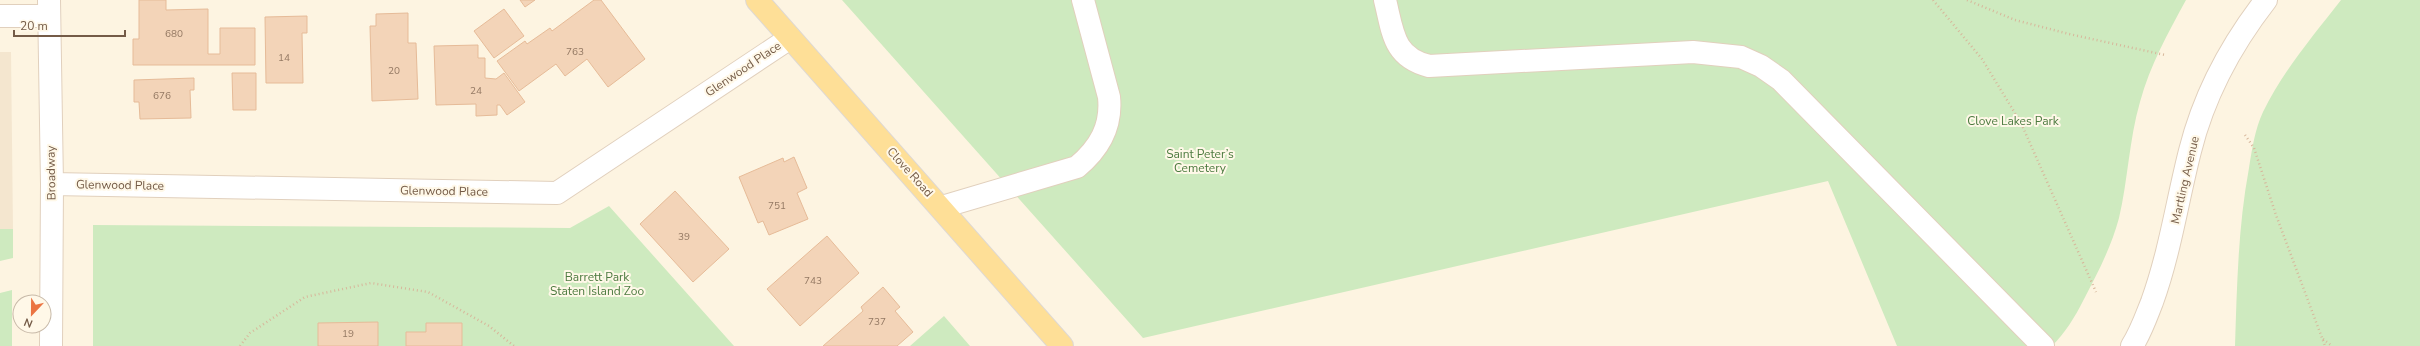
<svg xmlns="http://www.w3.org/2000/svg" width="2420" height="346" viewBox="0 0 2420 346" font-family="'Nunito Sans',sans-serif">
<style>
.residential{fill:#f4e6cf}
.green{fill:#ceeabf}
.building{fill:#f3d4b8;stroke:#e6bb98}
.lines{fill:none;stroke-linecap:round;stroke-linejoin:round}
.minor-casing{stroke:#e1d0bd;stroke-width:24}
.major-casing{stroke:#ded8d3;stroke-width:24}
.path{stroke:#d7b79b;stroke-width:2.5;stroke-dasharray:1 3;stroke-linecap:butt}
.minor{stroke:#fff;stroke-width:22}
.major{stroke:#fedf97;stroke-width:22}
.labels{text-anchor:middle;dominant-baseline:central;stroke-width:4;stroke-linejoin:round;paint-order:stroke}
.number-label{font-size:10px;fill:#947963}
.street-label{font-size:12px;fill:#745b47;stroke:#fff8e8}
.park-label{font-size:12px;fill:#4c7a3f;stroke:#fff8e8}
</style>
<rect width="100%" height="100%" fill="#fdf4e1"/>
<!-- residential -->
<path class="residential" d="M0,52H11L13,229H0Z"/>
<!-- green -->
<path class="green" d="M842,0H2186C2168,33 2150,65 2140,102C2129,140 2128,180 2119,218C2111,248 2097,274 2083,301C2075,317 2065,333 2052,346H1897L1828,181L1143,338Z
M2341,0H2420V346H2235C2237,286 2238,227 2249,168C2252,149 2255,129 2263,112C2283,71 2313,36 2341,0Z
M609,206L734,346H93V225L570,228Z
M0,229H13V258L0,261Z
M12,290V346H0V293Z
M944,316L970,346H910Z"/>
<!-- building -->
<path class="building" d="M139,0H166V10L208,9V54H220V28H255V65H133V39H139Z
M520,0H535L525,7Z
M594,0H601L645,59L608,87L587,59L565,76L556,64L519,91L497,61L525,41L527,44L550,28L552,31Z
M504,9L524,36L494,58L474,31Z
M408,13V43H416L418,99L372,101L370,26H376V14Z
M307,16V33H302L303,83H266L265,17Z
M478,45V58H485V78L496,79L504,73L525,102L507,115L500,105H497V115L476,116V104L436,105L434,46Z
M232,73H256V110H233Z
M194,78V90H190L191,118L140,119L139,102H134V80Z
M794,157L807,188L797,193L808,219L769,235L763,221L758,223L739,177L783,158L784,162Z
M675,191L729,249L693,282L640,224Z
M827,236L859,273L800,326L767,289Z
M883,287L900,307L895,311L913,332L897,346H823L863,311L861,307Z
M378,322V346H318V323Z
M426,323H462V346H406V332H426Z"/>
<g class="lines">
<!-- minor casing -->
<g class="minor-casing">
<path id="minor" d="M49,0L52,184L51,346
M1385,0C1393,32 1393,57 1429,66L1693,52L1741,57L1761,66L1781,80L2043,346
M0,16H49
M52,184L557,193L790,38
M942,207L1077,167C1100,148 1112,126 1109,97L1083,0
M2132,346C2141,332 2146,317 2152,302C2170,252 2177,202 2190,151C2204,95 2231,45 2266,0"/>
</g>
<!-- major casing -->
<g class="major-casing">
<path id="major" d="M757,0L1062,346"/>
</g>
<!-- path -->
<path class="path" d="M1933,0L1982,59L2021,123L2096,292
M1967,0L2015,20L2069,34L2165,55
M2245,135L2254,148L2276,215L2325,346
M2323,339L2332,346
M240,346L250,333L305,297L371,283L428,292L489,326L514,346"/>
<!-- minor -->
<use href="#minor" class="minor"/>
<!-- major -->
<use href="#major" class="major"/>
</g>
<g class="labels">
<!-- number labels -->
<g class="number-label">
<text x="174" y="34">680</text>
<text x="575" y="52">763</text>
<text x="284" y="58">14</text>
<text x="394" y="71">20</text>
<text x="476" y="91">24</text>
<text x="162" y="96">676</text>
<text x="777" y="206">751</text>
<text x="684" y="237">39</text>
<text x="813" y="281">743</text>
<text x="877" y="322">737</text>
<text x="348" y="334">19</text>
</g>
<!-- street labels -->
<g class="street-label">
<text transform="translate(743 69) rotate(-34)">Glenwood Place</text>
<text transform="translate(910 172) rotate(48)">Clove Road</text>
<text transform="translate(51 173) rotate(-91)">Broadway</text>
<text transform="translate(2185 180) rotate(-77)">Martling Avenue</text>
<text transform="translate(120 185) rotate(1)">Glenwood Place</text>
<text transform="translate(444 191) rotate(1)">Glenwood Place</text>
</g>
<!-- park labels -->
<g class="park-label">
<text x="2013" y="121">Clove Lakes Park</text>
<text x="1200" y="154">Saint Peter’s<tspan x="1200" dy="14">Cemetery</tspan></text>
<text x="597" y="277">Barrett Park<tspan x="597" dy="14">Staten Island Zoo</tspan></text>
</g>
</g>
<!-- north arrow -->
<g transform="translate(32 314) rotate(202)"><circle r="19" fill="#fff8e8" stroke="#c7b9a8"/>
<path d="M0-3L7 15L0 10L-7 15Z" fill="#eb7442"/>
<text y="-6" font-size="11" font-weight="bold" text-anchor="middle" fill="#745b47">N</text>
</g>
<!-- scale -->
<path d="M14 30v6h111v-6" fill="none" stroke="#745b47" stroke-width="2"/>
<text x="20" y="30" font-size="12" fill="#745b47" stroke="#fff8e8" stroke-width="3" paint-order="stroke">20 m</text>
</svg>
